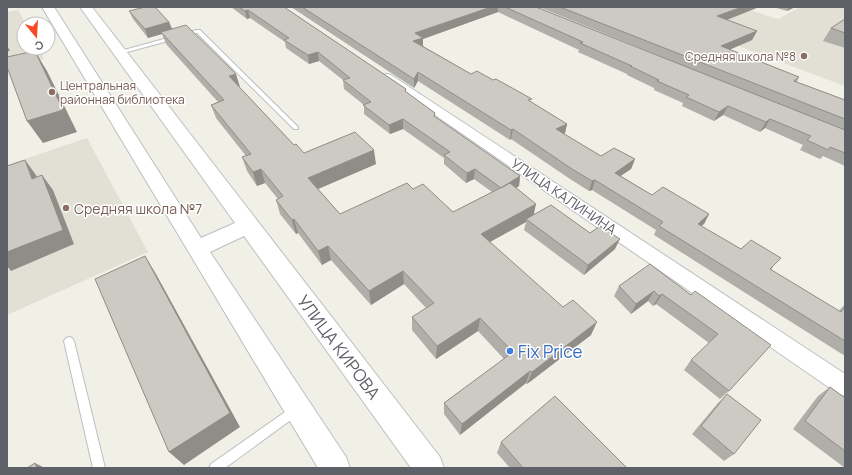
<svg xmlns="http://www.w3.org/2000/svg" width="852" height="475" viewBox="0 0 852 475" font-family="Manrope,sans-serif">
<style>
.education{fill:#e2dfd5}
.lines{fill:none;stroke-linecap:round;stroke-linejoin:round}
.service-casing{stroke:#bbbec3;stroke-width:2}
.minor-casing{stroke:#bbbec3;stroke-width:2}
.tertiary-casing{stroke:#bbbec3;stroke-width:2}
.service{fill:#fff;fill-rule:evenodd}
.minor{fill:#fff;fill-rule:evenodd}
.tertiary{fill:#fff;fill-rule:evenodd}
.wall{fill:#b0aea8}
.shaded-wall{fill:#908d88}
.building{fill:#cdcac3;stroke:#908d88}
.education-dot{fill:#8d6e63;stroke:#fff;stroke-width:1.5}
.shop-dot{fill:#3f7fe0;stroke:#fff;stroke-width:1.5}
.labels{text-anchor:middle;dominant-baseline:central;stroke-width:3;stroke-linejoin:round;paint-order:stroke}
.far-education-label{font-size:12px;fill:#785e54;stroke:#fff;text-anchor:end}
.street-label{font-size:14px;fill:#5e6168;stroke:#fff}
.education-label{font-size:14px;fill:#785e54;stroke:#fff;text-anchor:start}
.near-street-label{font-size:17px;fill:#5e6168;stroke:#fff}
.near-shop-label{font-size:17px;fill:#366cbe;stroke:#fff;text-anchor:start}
</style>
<rect width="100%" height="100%" fill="#f1f0e6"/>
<!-- education -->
<path class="education" d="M740,7L778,19L800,7H845V86L682,25Z
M18,10L26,24H24V48H39L44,59L7,68V12Z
M87,138L148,252L7,315V165Z"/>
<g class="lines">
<!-- service casing -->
<g class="service-casing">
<path id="service" d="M196,30H200L298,127V129H294L197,33L120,54L117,52Z
M69,337L72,338L74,341L105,468H93L64,341L66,338Z
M295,405L299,406L300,410L299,414L225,468H209L211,464Z"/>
</g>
<!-- minor casing -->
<g class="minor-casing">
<path id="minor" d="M387,74L391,75L845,374V396L837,393L383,79L381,77L383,75Z"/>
</g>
<!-- tertiary casing -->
<g class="tertiary-casing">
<path id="tertiary" d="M42,7H54L201,238L235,223L80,7H92L440,457L444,468H411L244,236L210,252L346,457L350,468H318Z"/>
</g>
<!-- service -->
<use href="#service" class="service"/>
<!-- minor -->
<use href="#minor" class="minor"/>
<!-- tertiary -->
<use href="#tertiary" class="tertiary"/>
</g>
<!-- wall -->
<path class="wall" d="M231,7H284L406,89V92L435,113V117L520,176L519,186L516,188L534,215L590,233L615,249L584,275L524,230L526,222L490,242L591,335L527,384L526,383L460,435L444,414V403L504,359L478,331L436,359L412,330V317L426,308L404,284L371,305L331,260L322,265L298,233L296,234L280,214L276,200L278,199L265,183L257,186L247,171L242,157L246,156L216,118L211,105L218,102L166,44L162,34L148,38L133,19L129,11L169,22L172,29L240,87H239L294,145L304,153L376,164L318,189L340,214L413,189L453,212L492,192L474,179L466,183L444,164V158L403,129L390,134L364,114V105L344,89L343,80L319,61L309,64L286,48L285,42L250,18L247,19Z
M291,7H536L675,62L539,7H759L726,20L757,31L752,40L729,50L799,77L797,82L845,100V166L823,156L820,159L800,150L803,145L765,128L760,132L723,115L714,121L682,106L683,103L654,90V88L627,75V74L578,52L579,50L498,12L423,39V46L471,74L493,80L531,102L567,124L565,133L564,134L601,156L635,159L631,169L621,176L652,195L709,214L704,224L701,226L741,249L773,267L771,270L839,311L845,304V356L654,235L656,230L592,190L589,191L570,179L511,139L510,140L418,81L414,88Z
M773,7H795L787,11Z
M845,19V48L823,41L831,28Z
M619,286L691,295L771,345L729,391L720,399L684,370L691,360L709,343L656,304L653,306L648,301L631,314L614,296Z
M830,387L845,398V468L793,429L818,396Z
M727,394L734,454L724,461L692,434L718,403Z
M501,442L627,468H510L497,453Z"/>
<!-- shaded-wall -->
<path class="shaded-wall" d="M491,7H498V12L423,39V47L413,41L415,33Z
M742,7H759L714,25L717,16Z
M789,7H795L787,11Z
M248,10L250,18L247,19L245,11Z
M169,22L173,31L161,32L162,34L148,38L145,29Z
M757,31L752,40L717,55L721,46Z
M7,45L10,51H7Z
M35,51L47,71L77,132L43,143L27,121Z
M318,52L319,61L309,64L308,55Z
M418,72V81L414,88V79Z
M236,74L240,87L233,89L229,76Z
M728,106L723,115L714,121L719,112Z
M403,119V129L390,134L389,125Z
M770,119L765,128L760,132L766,122Z
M567,124L565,133L554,139L556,129Z
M513,129L511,139L510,140L511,130Z
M374,150L376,164L311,192L308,178Z
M635,159L631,169L611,182L615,173Z
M25,160L36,175L43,194L32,179Z
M261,169L265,183L257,186L253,172Z
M475,169L474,179L466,183L467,173Z
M42,175L53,190L74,244L11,271L7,266V252Z
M520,176L519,186L500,198L501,188Z
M595,180L592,190L589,191L592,181Z
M536,204L533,218L526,219V222L479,248L481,234Z
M709,214L704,224L692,233L698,224Z
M294,219L298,233L296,234L292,220Z
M620,239L615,249L584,275L588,265Z
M328,246L331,260L322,265L318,251Z
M145,256L156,274L240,427L184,465L169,452Z
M403,271L404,284L371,305L369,291Z
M654,291L648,301L631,314L636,304Z
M662,294L656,304L653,306L659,296Z
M480,318L478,331L436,359L437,346Z
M597,322L591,335L527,384L532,372Z
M530,371L526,383L460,435L462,424Z
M35,463L45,468H37Z"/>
<!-- building -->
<path class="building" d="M145,7H155L169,22L145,29L129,11Z
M239,7H284L406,89L405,91L435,113L434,116L520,176L501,188L475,169L467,173L444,155L450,152L403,119L389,125L363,105L371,102L343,80L350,78L318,52L308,55L284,40L289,38L248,10L245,11Z
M302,7H491L415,33L423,38L413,41L471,74L477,71L493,80L496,79L532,99L528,100L567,124L556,129L601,156L614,148L635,159L615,173L652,195L663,187L709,214L698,224L741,249L751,240L781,258L770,269L841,312L845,307V341L659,226L663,222L595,180L592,181L572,169L513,129L511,130L418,72L414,79Z
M505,7H536L845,130V153L830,147L828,150L807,140L811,136L770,119L766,122L728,106L719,112L686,97L689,95L657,81L659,80L630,66H632L580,43L583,42Z
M560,7H742L717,16L757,31L721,46L799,77L794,81L845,100V119Z
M845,19V33L831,28Z
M186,25L236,74L229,76L294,145L296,144L304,153L355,132L374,150L308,178L340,214L407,183L413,189L423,184L453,212L510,183L536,204L481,234L563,307L573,300L597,322L532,372L530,371L462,424L444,403L513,352L480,318L437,346L412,317L434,303L403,271L369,291L328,246L318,251L294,219L292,220L276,200L283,196L261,169L253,172L242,157L251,154L211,105L224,100L161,32Z
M35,51L63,110L27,121L7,67V57Z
M25,160L32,179L42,175L63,230L7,252V166Z
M551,205L590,233L600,226L620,239L588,265L526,219Z
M145,256L230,413L169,452L95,279Z
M650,264L691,295L695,291L771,345L729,391L691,360L718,334L662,294L659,296L654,291L636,304L619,286Z
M830,387L845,398V451L805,421Z
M727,394L761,420L734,454L701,426Z
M555,396L627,468H523L501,442Z
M35,463L37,468H27Z"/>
<!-- markers -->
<g class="education-dot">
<circle cx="804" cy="56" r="4"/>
<circle cx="52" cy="92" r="4"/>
<circle cx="66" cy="208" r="4"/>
</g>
<circle class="shop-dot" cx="510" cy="351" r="4"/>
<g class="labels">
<!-- far-education labels -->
<g class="far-education-label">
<text x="796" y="56">Средняя школа №8</text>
<text x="60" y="85" text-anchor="start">Центральная<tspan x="60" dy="14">районная библиотека</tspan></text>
</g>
<!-- street labels -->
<g class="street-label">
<text transform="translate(564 196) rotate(34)">УЛИЦА КАЛИНИНА</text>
</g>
<!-- education labels -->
<g class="education-label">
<text x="74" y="208">Средняя школа №7</text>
</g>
<!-- near-street labels -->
<g class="near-street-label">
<text transform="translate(339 347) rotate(53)">УЛИЦА КИРОВА</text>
</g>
<!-- near-shop labels -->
<g class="near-shop-label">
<text x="518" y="351">Fix Price</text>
</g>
</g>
<!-- border -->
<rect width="852" height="475" fill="none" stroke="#5e6168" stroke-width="16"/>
<!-- north arrow -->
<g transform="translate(36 36) rotate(162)"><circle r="19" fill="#ffffff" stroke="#bfc0c3"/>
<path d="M0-3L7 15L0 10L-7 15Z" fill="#f94825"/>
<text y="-6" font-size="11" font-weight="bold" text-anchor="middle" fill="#5e6168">С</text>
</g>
</svg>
